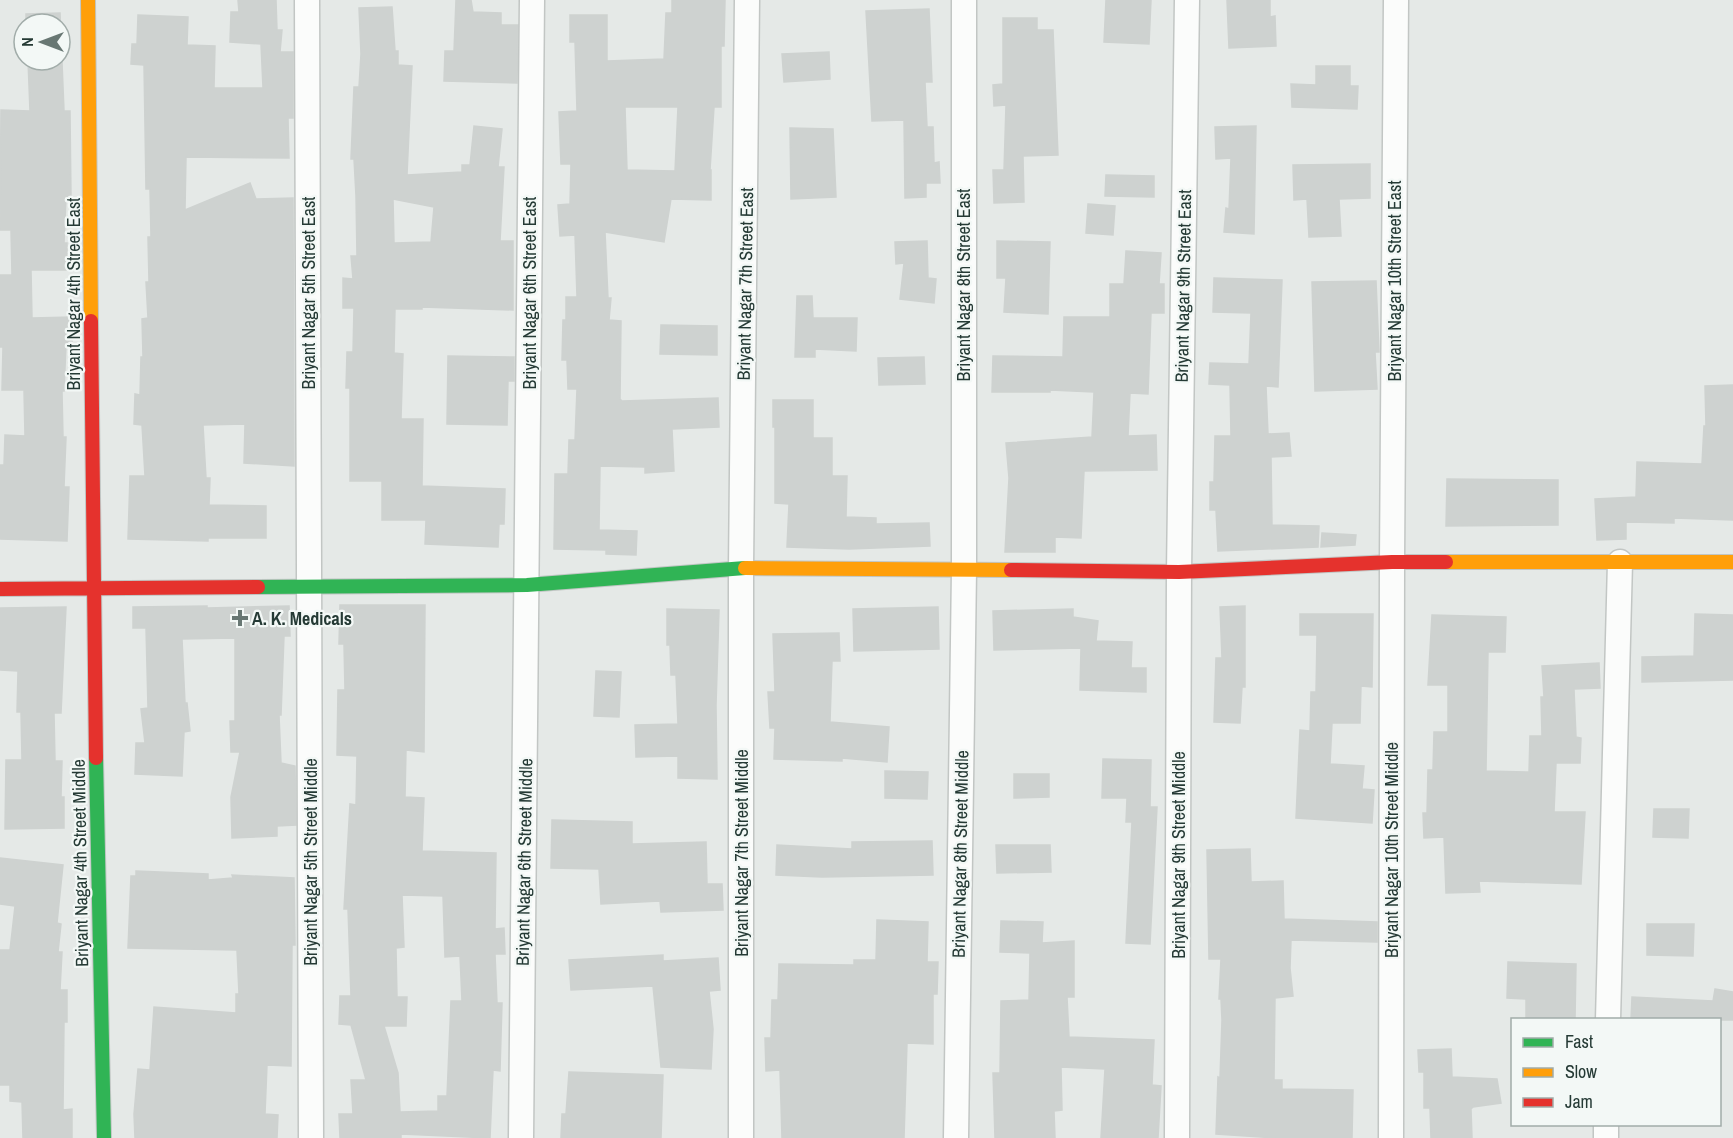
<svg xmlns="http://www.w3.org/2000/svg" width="1733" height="1138" viewBox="0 0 1733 1138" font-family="'Archivo Narrow',sans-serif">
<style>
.building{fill:#ced2d0;stroke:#ced2d0;stroke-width:1.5;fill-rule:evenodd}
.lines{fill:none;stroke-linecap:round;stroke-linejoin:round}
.street-casing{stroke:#c2c6c4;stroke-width:27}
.fast-casing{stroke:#c1c6c4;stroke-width:16}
.slow-casing{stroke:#c1c6c4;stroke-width:16}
.jam-casing{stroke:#c1c6c4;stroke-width:16}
.street{stroke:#fbfcfb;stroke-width:24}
.fast{stroke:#30b455;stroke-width:14}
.slow{stroke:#ff9f0a;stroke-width:14}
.jam{stroke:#e5322d;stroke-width:14}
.poi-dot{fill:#687773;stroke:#f3f8f6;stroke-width:2}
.labels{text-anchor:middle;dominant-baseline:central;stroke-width:4.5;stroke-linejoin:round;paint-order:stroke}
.street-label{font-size:18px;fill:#253a35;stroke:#f3f8f6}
.poi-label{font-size:18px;font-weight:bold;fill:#253a35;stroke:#f3f8f6;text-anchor:start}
</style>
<rect width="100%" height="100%" fill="#e5e9e7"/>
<!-- building -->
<path class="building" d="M238,0H276L277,30H282L280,52H293V118H288L289,158L186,157L185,210L250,183L256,199L293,198L294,466L244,463L245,424L203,425L206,478H210L209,505L266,506V538H208V541L128,539L130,476H145L142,425L134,424L135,394L140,395L141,357H143L142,319L148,318L146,282H149L148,237H151L150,189H146L144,65L131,64L132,44H137L138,15L188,17L187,45L215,46L214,88H263L261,44L230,42L231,12H239Z
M456,0H471L473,12L501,13V25H518L517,83L444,81L445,51H454Z
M672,0H725L724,46H721V107H714L710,170H711V200L671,199L664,242L605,232L608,298H611L609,320L621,321L620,399L622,401L718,398L719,427L672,429L674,471L645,473V467L600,466L599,530L637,531L636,555L606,554V550L554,549L555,474H568L569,440H575L577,389H568L567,360H562L563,320H566V297H577L575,235L560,236L558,205L570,204L571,164H561L559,112L577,111L575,42H570V15H607V61L664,59L666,13H672ZM625,107H678L675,171L627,170Z
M1106,0H1151L1149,44L1104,42Z
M1227,0H1270V17L1275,16L1276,46L1229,48Z
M392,7L395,51H398V65L412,66L407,175L462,172V165H470L474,126L502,129L498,167H504L500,241H513V310L422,307V309H395L394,353L403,354L401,419H423L422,486L505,489L504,524H499L498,547L425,544L426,520H382V481H350V388H346L347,352H353L354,308H343V278L353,279L351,256H357L356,196L354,159H351L354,87H359L361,54L359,8ZM393,199L434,207L431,242L394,243Z
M929,9L932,82H925L927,127H933L934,163L939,162L940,183H926V197L905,198L904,120L872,121L866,11Z
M60,13L64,111H70L71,198H66L64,243H67V270H31L32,318L72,317V345H66L64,391H62L63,437H66L64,487H69L67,541L0,539V465H4L5,435L25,436L24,390H2L3,347H0V275H12L11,230H0L1,110L30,111L28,60H60V24H26V14Z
M1003,18H1037V30H1053L1058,155L1023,156L1024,202L994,203L993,170H1004L1006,105L994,106L993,85L1003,84Z
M829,52L830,79L784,82L782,54Z
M1316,66H1350V86H1358L1357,109L1292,107L1291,84L1316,85Z
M1256,126L1254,234L1224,232L1226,208L1229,209L1231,158L1216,159L1215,127Z
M790,128L833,129L836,197L791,199Z
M1370,164V198L1339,199L1341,236L1309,237L1307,199L1294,200L1293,165Z
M1106,175L1154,176V197L1105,196Z
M1088,204L1115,206L1113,235L1086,233Z
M927,241L928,278L936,279L934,303L900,299L904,263L896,264L895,242Z
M997,241L1050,242L1048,314L1004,312L1006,278H997Z
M1126,251L1161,253L1159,284H1164V313H1151L1148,394L1130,393L1128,436L1156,435L1157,470L1084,471L1081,538L1055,537V552H1005L1009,478L1006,443L1092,437L1094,392L1050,390V392H992L993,356L1063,357L1064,317H1110V284H1124Z
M1214,278L1282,280L1278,387L1266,386L1268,434L1289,433L1291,456L1271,457L1272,525L1319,526L1318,547L1218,551L1216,510H1210V482H1214L1215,436H1231L1230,385L1209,384L1210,363L1249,364L1251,313L1213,312Z
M1376,281L1379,352H1375L1377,389L1315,391L1312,282Z
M797,296H812L813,318H857L856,351L815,349V357H795Z
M661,325L717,326V355L660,354Z
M448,356L514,357V381H508L507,425L447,424Z
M924,357L925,384L879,385L878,358Z
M1733,385V520L1674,518V523L1626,522V539L1597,540L1595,499L1636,497L1637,462L1702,464L1704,426H1706L1705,386Z
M773,400H813V438H832V476H847L846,517L876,518V524L929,523L930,546L849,549L787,547L789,504L775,503V427H773Z
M1447,479L1558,480V525L1446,526Z
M1322,533L1356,535L1355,545L1321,547Z
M340,605H425L424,752L406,750L405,797L424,798L422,851L496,853L495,929L504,928L505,954H495L497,1003H502L500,1071L493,1070L490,1138L401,1134V1138H340L339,1114H353L351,1080H366L351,1025L339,1024L340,996H351L348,909H344L350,804L356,805L357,756L337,755L338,690H345L344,644H339ZM402,895L443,896L445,957L460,956L462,1001H451L447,1096H438V1111L400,1112L398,1073L384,1026H406L407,997H397L396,948L404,947Z
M207,606V608L289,606L290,636H284L281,715H279L281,763L295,766L296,825L277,826V836L232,838L231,797L240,752H231L230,721H235V638L182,639L185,703H187L190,731L184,732L182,776L135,774L136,743H145L141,709L148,708L146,628H133V607Z
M1245,606V687H1242L1240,723L1214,722L1216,658H1222L1220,607Z
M66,607L61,713H54L55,761H62L61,797H64V828L5,829L6,760H22L21,712H17L18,671L0,670V608Z
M938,607L939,649L854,651L853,609Z
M667,609L719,610L716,705L717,779L678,778V756L636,757L635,725L678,724L676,675H671L670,645H667Z
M1073,609V617L1098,621L1096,641L1132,642L1131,668H1146V692L1080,690L1081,648L994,650L993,611Z
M1300,614H1373L1372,687L1361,686L1360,723H1332L1330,764L1364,766L1362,789L1374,790L1372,823L1296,818L1300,730L1310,731L1311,692H1316L1317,635H1300Z
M1695,614L1733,615V680L1642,682V657L1694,656Z
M1432,615L1506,617L1505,652H1488L1486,771L1529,772L1530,736H1542L1541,697H1544L1542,666L1599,663L1600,688L1574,689L1576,737L1581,738L1580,763H1556L1554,812H1585L1581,884L1479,881L1480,892L1446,893L1444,837L1424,838L1423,813H1427L1428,770H1433L1434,732H1448V685H1428Z
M839,633L840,661H832L830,722L889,727L887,762L842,758V761L774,759L775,728H770L768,692H775L773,634Z
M596,671L621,672L619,717L594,716Z
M1103,759L1151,760L1150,807H1157L1150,944L1126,943L1132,822H1126L1127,798H1102Z
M885,771L928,772L927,799L885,798Z
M1014,774H1049V797L1014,798Z
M1654,809H1689L1688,838L1653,837Z
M552,820L632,822V844L706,842L707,884H722L723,910L661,912L660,901L601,904L599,869L551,868Z
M932,841L933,875L822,877L776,875L777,845L852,849V842Z
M996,845H1050L1051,872L997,873Z
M1250,849L1251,882L1283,881L1284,919L1377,922V942L1291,940L1290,968L1293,996L1275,998L1274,1080H1282V1089L1353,1090L1352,1138H1276L1216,1134L1218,1077L1220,1078L1222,1020L1221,999H1219L1221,959H1209L1207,850Z
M0,858L63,865L57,923L61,924L58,952H62L60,990H67V1022H64L63,1110L72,1109V1138H23L22,1102L10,1101V1085H0V950H10L15,906L0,904Z
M136,871L208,874V880L233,878L232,875L294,878L295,945H292L291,1066L267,1065L265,1114L278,1115L277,1138H135L134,1114L138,1069L150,1070L154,1007L236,1013V994H239L237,950L128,948L131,876H136Z
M877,920L928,922L927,962H938L937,994H933V1044L907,1043L904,1138H782L780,1070L766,1071L765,1038H771L772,1000H778L779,964L854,965V960H876Z
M1001,921L1043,922L1042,943L1074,941V997H1067L1069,1037L1154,1040L1152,1085L1161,1086L1158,1138H1101L1105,1069L1061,1067L1062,1110L1054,1111L1055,1138H995L993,1073H1000L1001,1001L1029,1000L1030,953L1000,952Z
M1647,924H1694L1693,956L1647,955Z
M663,955V961L718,958L720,990L709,991L713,1029L711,1069L661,1067L653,986L571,990L569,960Z
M1508,962L1576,964L1575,1020H1526V999L1507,998Z
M1715,989L1733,992V1020H1631L1632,997L1713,1001Z
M1451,1049L1452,1077L1497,1079L1501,1103L1473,1107L1471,1109L1472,1138H1431L1430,1108H1424V1072H1419L1418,1050Z
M569,1072L663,1075L661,1138H561L562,1114H566Z"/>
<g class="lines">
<!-- street casing -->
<g class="street-casing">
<path id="street" d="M307,0L311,1138
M1608,1020L1620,562
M521,1138L532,0
M741,1138V568L747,0
M956,1138L964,570V0
M1177,1138L1179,572L1187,0
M1391,1138L1392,562L1396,0
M1606,1138V1124"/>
</g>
<!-- fast casing -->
<g class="fast-casing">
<path id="fast" d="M258,587L527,585L745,568
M96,758L104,1138"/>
</g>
<!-- slow casing -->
<g class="slow-casing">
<path id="slow" d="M88,0L91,321
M1446,562H1733
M745,568L1011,570"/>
</g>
<!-- jam casing -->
<g class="jam-casing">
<path id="jam" d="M91,321L96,758
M1011,570L1179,572L1392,562H1446
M0,589L258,587"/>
</g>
<!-- street -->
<use href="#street" class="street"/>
<!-- fast -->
<use href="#fast" class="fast"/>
<!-- slow -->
<use href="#slow" class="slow"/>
<!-- jam -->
<use href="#jam" class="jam"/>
</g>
<!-- markers -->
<path class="poi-dot" d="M237 609h6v6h6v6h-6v6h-6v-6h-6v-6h6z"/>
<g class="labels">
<!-- street labels -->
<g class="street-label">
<text transform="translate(1394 281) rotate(-90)">Briyant Nagar 10th Street East</text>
<text transform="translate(745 284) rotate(-89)">Briyant Nagar 7th Street East</text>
<text transform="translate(963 285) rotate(-90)">Briyant Nagar 8th Street East</text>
<text transform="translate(1183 286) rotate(-89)">Briyant Nagar 9th Street East</text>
<text transform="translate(308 293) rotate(-90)">Briyant Nagar 5th Street East</text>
<text transform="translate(529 293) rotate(-90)">Briyant Nagar 6th Street East</text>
<text transform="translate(73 294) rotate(-90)">Briyant Nagar 4th Street East</text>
<text transform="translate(1391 850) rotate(-90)">Briyant Nagar 10th Street Middle</text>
<text transform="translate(741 853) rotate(-90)">Briyant Nagar 7th Street Middle</text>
<text transform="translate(960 854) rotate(-89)">Briyant Nagar 8th Street Middle</text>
<text transform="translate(1178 855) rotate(-90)">Briyant Nagar 9th Street Middle</text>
<text transform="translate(310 862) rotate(-90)">Briyant Nagar 5th Street Middle</text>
<text transform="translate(524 862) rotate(-89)">Briyant Nagar 6th Street Middle</text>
<text transform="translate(80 863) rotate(-91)">Briyant Nagar 4th Street Middle</text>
</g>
<!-- poi labels -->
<g class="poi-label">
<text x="252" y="618">A. K. Medicals</text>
</g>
</g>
<!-- legend -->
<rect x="1511" y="1018" width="210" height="108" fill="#f3f8f6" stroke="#a1aca9" stroke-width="1.5"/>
<rect x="1523" y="1038" width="30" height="9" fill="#30b455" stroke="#a1aca9" stroke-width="1.5"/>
<text x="1565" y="1048" font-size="18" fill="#253a35">Fast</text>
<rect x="1523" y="1068" width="30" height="9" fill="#ff9f0a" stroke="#a1aca9" stroke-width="1.5"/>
<text x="1565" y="1078" font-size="18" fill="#253a35">Slow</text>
<rect x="1523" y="1098" width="30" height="9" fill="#e5322d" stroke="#a1aca9" stroke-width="1.5"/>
<text x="1565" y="1108" font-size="18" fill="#253a35">Jam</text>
<!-- north arrow -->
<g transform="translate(42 42) rotate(270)"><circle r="28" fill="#f3f8f6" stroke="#a1aca9" stroke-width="1.5"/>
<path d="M0-4.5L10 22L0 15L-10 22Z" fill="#687773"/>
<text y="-9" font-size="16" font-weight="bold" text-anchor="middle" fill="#253a35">N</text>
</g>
</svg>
